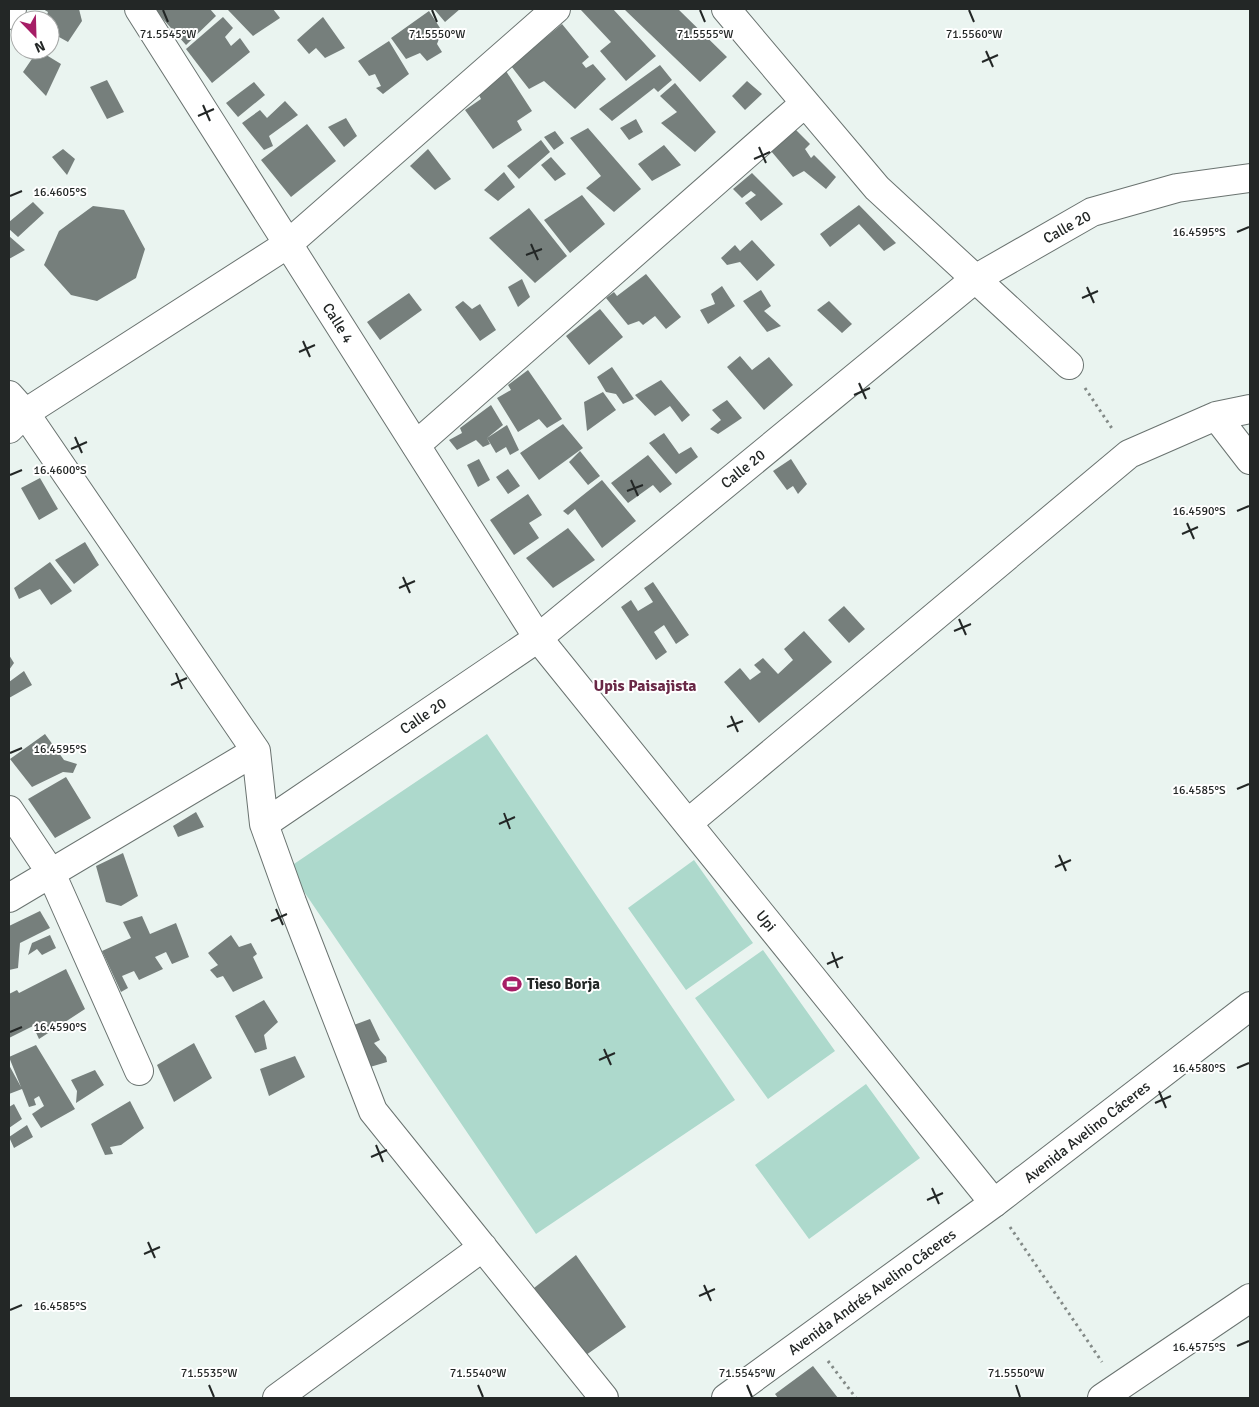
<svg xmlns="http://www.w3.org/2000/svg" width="1259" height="1407" viewBox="0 0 1259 1407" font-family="Signika,sans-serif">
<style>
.green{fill:#add9cc}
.building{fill:#767f7c}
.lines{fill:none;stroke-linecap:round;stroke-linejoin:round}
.street-casing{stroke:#6a7370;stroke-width:30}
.secondary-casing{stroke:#6a7370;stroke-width:30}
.path{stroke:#838a87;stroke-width:3;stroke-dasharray:2.5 4;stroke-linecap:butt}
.street{stroke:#fff;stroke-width:28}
.secondary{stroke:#fff;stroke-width:28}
.ticks{fill:none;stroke:#232726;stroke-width:2}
.labels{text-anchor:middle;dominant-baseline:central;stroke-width:4;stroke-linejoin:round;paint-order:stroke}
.street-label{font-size:15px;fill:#232726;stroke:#fff}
.poi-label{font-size:15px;font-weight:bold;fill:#232726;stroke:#fff;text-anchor:start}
.neighbourhood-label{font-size:16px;font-weight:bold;fill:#692846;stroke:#fff}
.ticks-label{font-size:12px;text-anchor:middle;fill:#232726;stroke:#fff;stroke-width:4;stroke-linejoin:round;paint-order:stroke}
</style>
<rect width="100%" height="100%" fill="#eaf4f0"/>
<!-- green -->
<path class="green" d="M487,734L735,1100L536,1234L288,868Z
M694,860L753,943L686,990L628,908Z
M763,950L835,1051L768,1099L695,998Z
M866,1084L920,1158L809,1239L755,1165Z"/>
<!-- building -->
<path class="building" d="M43,9H79L82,21L68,42L50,32V20H45L48,12Z
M157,9H210L216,16L186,45L155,10Z
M229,9H273L280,18L253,36L228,10Z
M434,9H460L445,22Z
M580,9H613L656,56L626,81L600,51L611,42Z
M624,9H678L727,57L700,82Z
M429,11L442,31L437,44L442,52L427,61L420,53L406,59L391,38Z
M223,17L233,28L225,37L231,46L240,38L250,52L212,83L186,49Z
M323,17L345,48L325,58L316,48L309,54L297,40Z
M562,24L589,57L582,63L586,68L593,64L606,79L575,109L544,81L529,89L511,66Z
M389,41L409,74L383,94L376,88L381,86L375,74L369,76L358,61Z
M38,50L61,64L46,96L23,72Z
M660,65L672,80L658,92L654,88L612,121L599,109Z
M506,71L532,111L517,121L522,130L493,149L465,110L481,99L478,93Z
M107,80L124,112L107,119L90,87Z
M747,81L762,94L745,110L732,96Z
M254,82L265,95L238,117L226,103Z
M675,83L716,132L695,152L661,123L677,112L660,96Z
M285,101L298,115L269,136L273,146L264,150L242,123L260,110L267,118Z
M346,118L357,136L344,147L328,127Z
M636,119L643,132L629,140L620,128Z
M307,124L336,161L291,197L261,160Z
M588,128L641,189L614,212L586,188L601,176L570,138Z
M794,128L810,144L805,149L811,158L814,155L836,177L826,189L804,171L793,177L771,151Z
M555,131L564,143L554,150L544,137Z
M541,140L550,152L519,179L507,166Z
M664,145L681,165L652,181L638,164Z
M63,149L75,159L67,175L52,157Z
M428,149L451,179L435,190L410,166Z
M551,157L566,174L555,181L541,165Z
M504,172L515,187L498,201L484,190Z
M752,173L783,204L761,221L745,203L756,195L751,191L742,198L733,189Z
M582,195L605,224L570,253L544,220Z
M33,202L44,213L18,237L9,229V222Z
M859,205L896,243L884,251L859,224L830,247L820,234Z
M93,206L124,210L145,249L136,278L97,301L71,295L44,265L59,231Z
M529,208L567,256L535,283L489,238Z
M9,236L25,250L9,259Z
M752,240L775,265L757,281L740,262L727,265L721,258L735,245L740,251Z
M646,274L681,317L666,329L655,316L643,325L639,321L628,325L606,298L614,292L617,296Z
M522,279L530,297L518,307L508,287Z
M722,286L735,306L708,324L700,310L715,304L711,294Z
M761,290L771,306L764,311L781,326L767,332L743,301Z
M409,293L422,310L380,340L367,322Z
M463,301L472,309L480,304L496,330L480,341L455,307Z
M829,301L852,324L842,333L817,310Z
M600,309L623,337L589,365L566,336Z
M740,356L752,370L769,357L793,385L764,410L727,367Z
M612,367L634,399L623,404L616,394L606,392L597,377Z
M528,370L562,419L547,428L539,419L518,432L497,398L511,390L508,385Z
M661,380L690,415L682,422L670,406L655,416L635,395Z
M603,392L616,410L587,431L584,402Z
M727,400L742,418L718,434L710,429L721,420L712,410Z
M491,405L503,425L487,438L490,444L483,447L476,440L457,450L449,440L462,433L460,428Z
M563,424L583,448L539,480L520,453Z
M507,425L519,450L510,455L506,447L496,453L487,438Z
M664,433L679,454L691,447L698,457L676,474L649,443Z
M580,451L600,476L588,485L569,462Z
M648,455L672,484L660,493L653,485L628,503L611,483Z
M479,459L490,480L478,487L467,465Z
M791,459L807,484L798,494L793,486L787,490L773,471Z
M508,469L520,486L508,494L496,477Z
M40,478L58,509L39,520L21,488Z
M602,480L636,521L602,548L575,509L568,515L563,511Z
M528,494L542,515L529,523L539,538L514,555L490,520Z
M568,528L595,560L553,588L526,558Z
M85,542L99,565L74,584L55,560Z
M50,562L72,591L51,605L40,589L19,599L14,588Z
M653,582L689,635L676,644L664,625L654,632L667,652L656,660L621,607L631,600L638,611L653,602L644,588Z
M844,606L865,629L849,643L828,620Z
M804,631L832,662L759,723L724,682L740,668L750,680L761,672L754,665L763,658L778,674L793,660L784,649Z
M9,655L14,663L9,670Z
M24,671L32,685L9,698V682Z
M45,734L64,760L77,764L73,773L63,772L32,787L10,759Z
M66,777L91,818L55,838L28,799Z
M196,812L204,827L178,837L173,826Z
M123,853L138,896L121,906L106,902L96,866Z
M40,911L50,928L20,943L18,968L9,970V926Z
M142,916L150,934L176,923L189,957L172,964L166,952L155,957L163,969L139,980L134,971L122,976L128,988L121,992L102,951L131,938L123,922Z
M50,935L56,948L42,955L37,949L28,955L32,943Z
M231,935L239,947L251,943L257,954L253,957L263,978L233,992L223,976L217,978L210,970L218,965L208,953Z
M66,969L85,1009L39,1039L33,1026L9,1038V994L17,990L19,993Z
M264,1000L278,1022L264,1035L267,1049L255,1053L235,1016Z
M370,1019L380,1040L374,1043L386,1057L387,1062L370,1067L351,1026Z
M194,1043L212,1078L174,1102L157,1065Z
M36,1045L75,1109L41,1128L32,1114L44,1106L39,1096L34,1099L36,1105L29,1107L22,1089L9,1094V1065L21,1087L9,1057Z
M295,1056L305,1077L269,1096L260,1069Z
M95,1070L104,1085L76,1103L77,1091L71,1080Z
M130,1101L144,1128L121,1145L110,1147L113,1154L105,1155L91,1124Z
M14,1104L22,1119L9,1128V1107Z
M27,1125L33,1137L14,1148L9,1137Z
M576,1255L626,1327L586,1355L534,1288Z
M813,1366L838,1398H778L775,1394Z"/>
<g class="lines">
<!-- street casing -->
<g class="street-casing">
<path id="street" d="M726,9L877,188L1069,365
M9,15L12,9
M9,395L25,413L256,751L264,824L292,902L373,1111L604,1398
M1216,416L1250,460
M9,429L25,413L288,244L556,9
M416,445L805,103
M9,810L51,873L139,1071
M688,823L1129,454L1216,416L1250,409
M264,824L538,638L975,279L1092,212L1177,188L1250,178
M9,898L256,751
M994,1203L1250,1006
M277,1398L483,1247
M1102,1398L1250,1298"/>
</g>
<!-- secondary casing -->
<g class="secondary-casing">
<path id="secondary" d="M139,9L538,638L994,1203L726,1398"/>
</g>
<!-- path -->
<path class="path" d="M1085,388L1113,430
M1010,1227L1102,1362
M828,1361L856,1398"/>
<!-- street -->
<use href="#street" class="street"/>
<!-- secondary -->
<use href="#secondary" class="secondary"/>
</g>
<!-- ticks -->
<path class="ticks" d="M163,10L168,22M432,10L437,22M700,10L705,22M969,10L974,22M986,51L993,67M982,62L998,55M203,105L210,121M198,116L214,109M759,147L766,163M754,159L770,152M10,196L22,191M1237,232L1249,227M531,244L538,260M526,255L542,249M1087,287L1094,303M1082,298L1098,291M303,341L310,357M299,352L315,345M859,383L866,399M854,395L870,388M75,437L82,453M71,449L87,442M10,475L22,470M631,480L638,496M627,491L643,485M1237,511L1249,506M1187,523L1194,539M1182,534L1198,527M403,577L410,593M399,588L415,581M959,619L966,635M954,631L971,624M176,673L182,689M171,685L187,678M731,716L738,732M727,727L743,721M10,753L22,748M1237,789L1249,784M504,813L510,829M499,824L515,817M1059,855L1066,871M1055,867L1071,860M276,909L283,925M271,921L287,914M832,952L838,968M827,964L843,957M10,1032L22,1027M604,1049L611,1065M599,1060L615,1053M1237,1068L1249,1063M1159,1091L1166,1108M1155,1103L1171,1096M376,1145L383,1162M371,1157L387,1150M932,1188L939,1204M927,1200L943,1193M148,1242L155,1258M144,1254L160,1247M704,1285L711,1301M699,1296L715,1289M10,1310L22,1305M1237,1346L1249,1341M209,1385L214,1397M478,1385L483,1397M747,1385L752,1397M1016,1385L1020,1397"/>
<!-- icons -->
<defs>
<g id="stadium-bare" transform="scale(1.5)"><path d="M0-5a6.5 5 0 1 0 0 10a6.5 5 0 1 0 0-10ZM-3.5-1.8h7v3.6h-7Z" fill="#a61e66" stroke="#fff" stroke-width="2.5" paint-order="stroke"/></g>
</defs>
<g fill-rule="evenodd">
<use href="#stadium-bare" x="512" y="984"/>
</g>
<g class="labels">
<!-- street labels -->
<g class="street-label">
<text transform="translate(1067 227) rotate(-29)">Calle 20</text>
<text transform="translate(338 323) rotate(58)">Calle 4</text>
<text transform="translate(743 469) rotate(-39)">Calle 20</text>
<text transform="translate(423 716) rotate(-34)">Calle 20</text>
<text transform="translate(766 921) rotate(51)">Upi</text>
<text transform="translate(1087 1132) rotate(-38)">Avenida Avelino Cáceres</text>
<text transform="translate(872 1292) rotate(-36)">Avenida Andrés Avelino Cáceres</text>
</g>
<!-- poi labels -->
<g class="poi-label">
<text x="527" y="984">Tieso Borja</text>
</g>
<!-- neighbourhood labels -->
<g class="neighbourhood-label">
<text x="645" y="686">Upis Paisajista</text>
</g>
</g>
<g class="ticks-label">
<text x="168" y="38">71.5545°W</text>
<text x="437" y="38">71.5550°W</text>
<text x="705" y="38">71.5555°W</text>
<text x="974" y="38">71.5560°W</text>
<text x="60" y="196">16.4605°S</text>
<text x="1199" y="236">16.4595°S</text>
<text x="60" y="474">16.4600°S</text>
<text x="1199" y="515">16.4590°S</text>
<text x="60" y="753">16.4595°S</text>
<text x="1199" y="794">16.4585°S</text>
<text x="60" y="1031">16.4590°S</text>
<text x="1199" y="1072">16.4580°S</text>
<text x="60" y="1310">16.4585°S</text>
<text x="1199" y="1351">16.4575°S</text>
<text x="209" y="1377">71.5535°W</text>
<text x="478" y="1377">71.5540°W</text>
<text x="747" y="1377">71.5545°W</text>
<text x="1016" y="1377">71.5550°W</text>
</g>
<!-- border -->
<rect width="1259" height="1407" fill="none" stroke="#232726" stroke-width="20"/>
<!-- north arrow -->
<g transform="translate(35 35) rotate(157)"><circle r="24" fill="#ffffff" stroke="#a7a9a8"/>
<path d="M0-4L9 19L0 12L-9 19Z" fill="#a61e66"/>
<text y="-8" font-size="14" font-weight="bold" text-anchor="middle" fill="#232726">N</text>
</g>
</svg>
